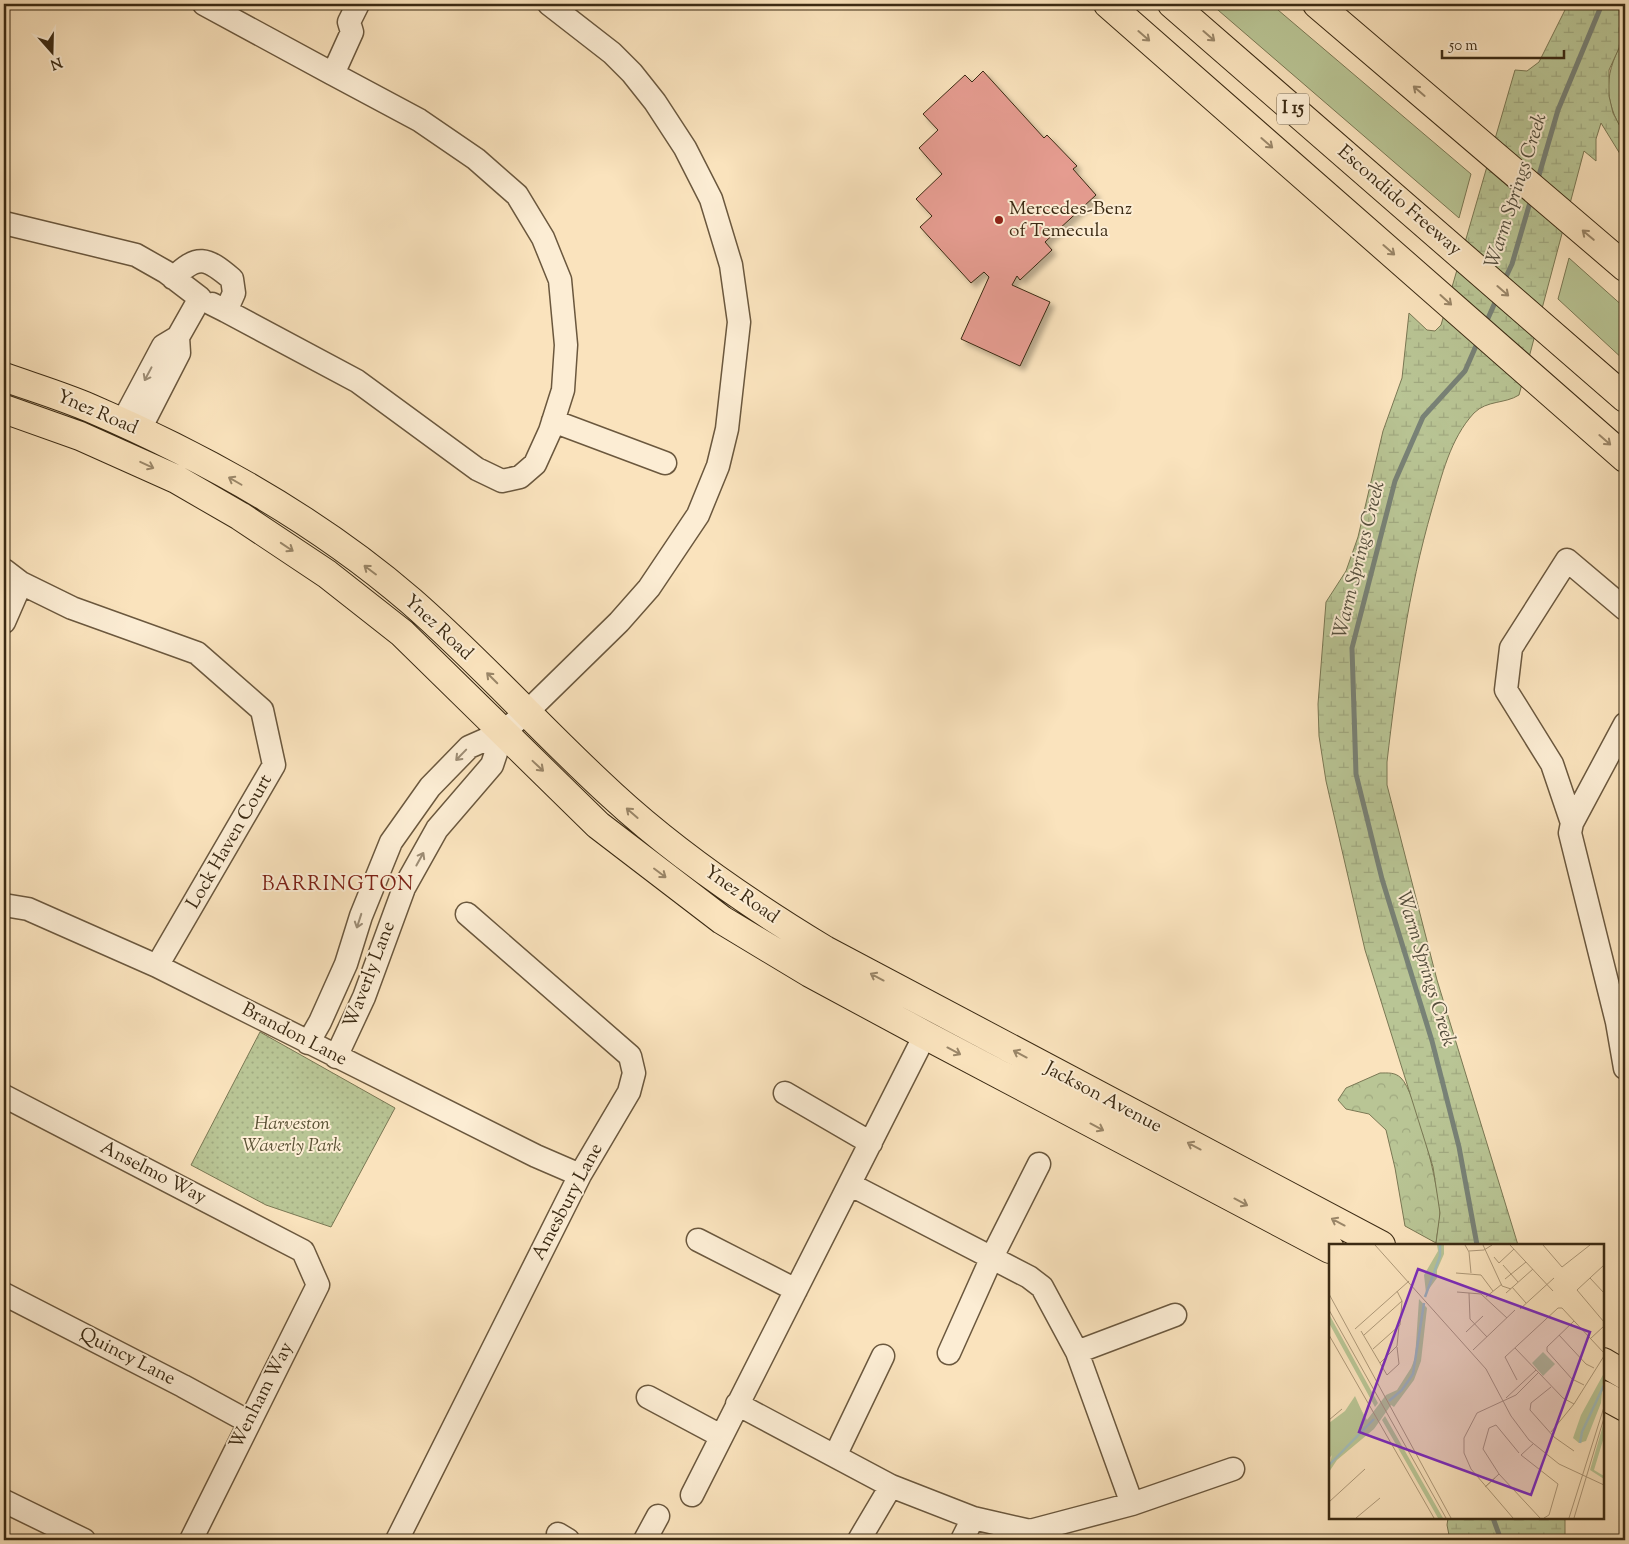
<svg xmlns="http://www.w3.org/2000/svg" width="1629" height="1544" viewBox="0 0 1629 1544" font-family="'Sorts Mill Goudy',serif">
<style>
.grass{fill:#b9c595;stroke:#7a7854}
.forest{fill:url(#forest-crowns);stroke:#7a7854}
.wetland{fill:url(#wetland-marsh);stroke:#7a7854}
.park{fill:url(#park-dots);stroke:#7a7854}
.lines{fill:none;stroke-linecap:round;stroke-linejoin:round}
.stream{stroke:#788277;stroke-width:5}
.building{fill:#e59c90;stroke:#3b2a13;filter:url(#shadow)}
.minor-casing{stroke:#6b583e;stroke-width:25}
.major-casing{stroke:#3b2a13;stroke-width:30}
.highway-casing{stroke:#3b2a13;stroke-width:30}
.minor{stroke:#fcedd4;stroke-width:22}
.major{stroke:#fae3bd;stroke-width:28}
.highway{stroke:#fae3bd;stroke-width:28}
.oneway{stroke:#9a8668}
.oneway2{stroke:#9c8c74}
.poi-dot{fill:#8f2418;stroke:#fcedd4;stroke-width:2}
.labels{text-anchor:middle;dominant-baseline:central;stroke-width:4;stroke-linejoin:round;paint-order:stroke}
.shield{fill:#fcedd4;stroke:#75644d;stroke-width:1}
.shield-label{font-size:18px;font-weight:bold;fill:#3b2a13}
.street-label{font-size:19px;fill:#3b2a13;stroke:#fcedd4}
.poi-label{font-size:19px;fill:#3b2a13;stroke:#fcedd4;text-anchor:start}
.park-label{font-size:19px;font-style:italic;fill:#5a5134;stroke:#fcedd4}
.water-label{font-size:20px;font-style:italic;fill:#544e3d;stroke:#fcedd4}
.neighbourhood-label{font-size:20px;letter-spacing:1px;fill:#7a1f14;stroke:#fcedd4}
.inset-river{fill:none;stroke:#a1bcba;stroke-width:2.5}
.inset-road{fill:none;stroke:#ae9979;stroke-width:1}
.view{fill:#7b2cbf;fill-opacity:0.15;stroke:#7b2cbf;stroke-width:2.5}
.inset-edge{fill:none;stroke:#3b2a13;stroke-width:2.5}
</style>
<defs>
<pattern id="forest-crowns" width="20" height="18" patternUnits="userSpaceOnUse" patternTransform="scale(1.25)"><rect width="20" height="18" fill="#b9c595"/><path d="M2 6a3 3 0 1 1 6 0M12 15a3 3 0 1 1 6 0" fill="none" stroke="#a0a980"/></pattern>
<pattern id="wetland-marsh" width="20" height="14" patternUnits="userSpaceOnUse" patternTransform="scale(1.25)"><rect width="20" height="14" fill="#b9c595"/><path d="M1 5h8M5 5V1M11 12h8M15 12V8" fill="none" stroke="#a0a980"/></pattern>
<pattern id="park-dots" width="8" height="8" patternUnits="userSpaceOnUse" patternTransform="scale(1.25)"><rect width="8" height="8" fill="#b9c595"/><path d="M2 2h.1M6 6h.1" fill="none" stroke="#a0a980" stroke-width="1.8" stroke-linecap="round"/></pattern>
<filter id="shadow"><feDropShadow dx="4.5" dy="4.5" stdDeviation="2.5" flood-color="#0004"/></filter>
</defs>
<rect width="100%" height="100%" fill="#fae3bd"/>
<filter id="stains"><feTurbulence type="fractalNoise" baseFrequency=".004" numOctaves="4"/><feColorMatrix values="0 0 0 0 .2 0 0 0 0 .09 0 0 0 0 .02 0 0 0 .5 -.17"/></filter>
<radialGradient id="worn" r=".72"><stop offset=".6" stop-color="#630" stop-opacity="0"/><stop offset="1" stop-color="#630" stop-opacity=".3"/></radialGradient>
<!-- grass -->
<path class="grass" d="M1211,4H1271L1471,174L1459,218Z
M1625,35V136C1601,96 1605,74 1625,35Z
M1569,258L1625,308V361L1558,299Z"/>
<!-- forest -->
<path class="forest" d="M1380,1073C1388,1073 1395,1072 1401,1078C1416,1092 1439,1189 1440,1212C1440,1222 1437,1233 1436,1243L1405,1226L1395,1168L1386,1130L1369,1114L1346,1109L1338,1100L1346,1088Z"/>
<!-- wetland -->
<path class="wetland" d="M1568,4H1625V35L1609,70V96L1613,113L1625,136V162L1601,123L1596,139V161L1584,151L1519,395C1505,404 1487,400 1474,413C1450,439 1442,475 1432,509C1408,592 1397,676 1387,762V785L1437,980L1518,1245H1440L1436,1243L1440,1213L1433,1167L1365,950L1326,781L1319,736L1318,704L1326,602L1346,571L1358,537L1383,431L1402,378L1409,313L1427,330L1435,331L1441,325L1515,70L1527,71L1539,62Z
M1448,1518H1565V1540H1450L1447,1525Z"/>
<!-- park -->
<path class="park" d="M260,1032L395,1108L331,1227L266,1205L191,1165Z"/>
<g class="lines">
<!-- stream -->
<path class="stream" d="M1537,182L1558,110L1602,4
M1504,281L1512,264L1531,199
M1485,325L1497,298
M1477,1245L1459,1147L1432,1041L1382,879L1356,774L1352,648L1395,481L1423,417L1465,371L1479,339
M1493,1518L1501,1540"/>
</g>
<!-- building -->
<path class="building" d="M983,71L1044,138L1047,135L1077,166L1073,169L1096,195L1045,242L1052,250L1020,280L1017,276L1012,285L1050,302L1020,366L961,339L989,277L984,272L971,283L920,227L932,216L916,199L942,174L919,148L938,130L923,114L965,75L972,82Z"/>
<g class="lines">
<!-- minor casing -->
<g class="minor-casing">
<path id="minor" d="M204,4L333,74L352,32L349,22L358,4
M4,223L136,255L166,272L200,298L178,337L163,346L122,423
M173,278C198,254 206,257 232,279L234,293L226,311L212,304
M226,311L357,381L477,469L502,481L520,477L535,464L550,431L563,390L566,345L560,280L543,238L517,195L476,159L419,120L333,74
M553,421L665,463
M139,431L179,353L178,337
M4,570L21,583L72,608L197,653L262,710L274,765L157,966
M4,622L21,583
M1572,823L1552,764L1506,690L1511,648L1567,560L1625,609
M4,905L28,909L157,966L536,1156L580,1175
M1625,1008L1617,1022L1625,1068
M1617,1022L1570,833L1572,823L1625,724
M308,1043L320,1022L346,964L361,916L391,842L430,787L469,747L503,732L527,712L619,622L649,588L698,515L718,466L727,429L739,322L731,265L711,199L685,148L655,102L632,73L612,53L549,4
M336,1057L364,997L404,888L437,829L492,765L503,732
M785,1093L871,1143
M4,1096L303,1251L318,1285L191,1540
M851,1185L1029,1277L1042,1287L1077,1352L1132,1504
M698,1240L796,1290
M4,1294L183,1386L249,1422
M1077,1352L1175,1315
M949,1353L992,1257L1039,1164
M648,1397L721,1436
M737,1404L891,1486L973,1518L1030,1531L1132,1504L1233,1469
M835,1456L883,1356
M692,1495L925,1035
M4,1501L84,1540
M558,1534L568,1540
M397,1540L580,1175L629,1092L634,1073L630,1056L467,914
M645,1540L658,1516
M859,1540L891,1486
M962,1540L973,1518"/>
</g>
<!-- major casing -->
<g class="major-casing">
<path id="major" d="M4,377C32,387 62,396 90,408C204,457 317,520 411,601C481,662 543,732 612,795C677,855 749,904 825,950L1381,1245
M4,409L80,436L176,479L240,516L327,574L402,633L598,825L722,920L810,973L925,1035L1330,1249
M1603,1362L1625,1375
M1603,1395L1625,1407"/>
</g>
<!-- highway casing -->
<g class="highway-casing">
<path id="highway" d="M1108,4L1625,458
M1172,4L1625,398
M1317,4L1625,267"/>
</g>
<!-- minor -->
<use href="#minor" class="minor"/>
<!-- major -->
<use href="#major" class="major"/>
<!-- highway -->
<use href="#highway" class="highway"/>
</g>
<!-- one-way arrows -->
<defs><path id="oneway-shaft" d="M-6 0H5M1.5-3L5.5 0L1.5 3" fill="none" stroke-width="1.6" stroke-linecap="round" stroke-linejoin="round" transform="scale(1.25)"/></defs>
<g class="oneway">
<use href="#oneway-shaft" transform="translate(1144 36) rotate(41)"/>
<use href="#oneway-shaft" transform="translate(1209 36) rotate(41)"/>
<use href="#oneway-shaft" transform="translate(1419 91) rotate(-139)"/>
<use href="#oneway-shaft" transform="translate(1267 143) rotate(41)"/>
<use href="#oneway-shaft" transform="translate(1588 235) rotate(-140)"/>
<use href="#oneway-shaft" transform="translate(1389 250) rotate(41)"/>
<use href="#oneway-shaft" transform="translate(1503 291) rotate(41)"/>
<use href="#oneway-shaft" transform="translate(1446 300) rotate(42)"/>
<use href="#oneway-shaft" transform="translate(1605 440) rotate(41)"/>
<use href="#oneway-shaft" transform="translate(147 465) rotate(25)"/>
<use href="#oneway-shaft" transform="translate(235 481) rotate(-150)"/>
<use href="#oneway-shaft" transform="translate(287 547) rotate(34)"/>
<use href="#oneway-shaft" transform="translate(370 570) rotate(-143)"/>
<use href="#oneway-shaft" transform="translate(492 678) rotate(-135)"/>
<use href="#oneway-shaft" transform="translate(538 766) rotate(43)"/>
<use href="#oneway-shaft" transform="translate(632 813) rotate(-139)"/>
<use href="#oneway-shaft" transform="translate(660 873) rotate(37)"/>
<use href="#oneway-shaft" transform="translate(877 977) rotate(-152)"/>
<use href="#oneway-shaft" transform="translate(954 1051) rotate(28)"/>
<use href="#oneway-shaft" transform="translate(1020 1054) rotate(-152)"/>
<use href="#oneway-shaft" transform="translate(1097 1127) rotate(28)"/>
<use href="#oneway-shaft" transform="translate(1194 1146) rotate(-152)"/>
<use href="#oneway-shaft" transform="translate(1241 1202) rotate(28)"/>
<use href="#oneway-shaft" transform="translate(1338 1222) rotate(-152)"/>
</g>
<g class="oneway2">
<use href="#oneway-shaft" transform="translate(148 374) rotate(118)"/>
<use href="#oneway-shaft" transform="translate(461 755) rotate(134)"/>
<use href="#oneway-shaft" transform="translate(420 859) rotate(-61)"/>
<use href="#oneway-shaft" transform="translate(359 921) rotate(108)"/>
</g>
<!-- markers -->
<circle class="poi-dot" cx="999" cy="220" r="5"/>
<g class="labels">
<!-- shield labels -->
<rect class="shield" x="1277" y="93.5" width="32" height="31" rx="4"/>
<g class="shield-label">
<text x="1293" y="109">I 15</text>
</g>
<!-- street labels -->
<g class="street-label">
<text transform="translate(1399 201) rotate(41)">Escondido Freeway</text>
<text transform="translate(97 413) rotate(23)">Ynez Road</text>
<text transform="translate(438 628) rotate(43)">Ynez Road</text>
<text transform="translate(230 842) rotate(-60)">Lock Haven Court</text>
<text transform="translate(741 895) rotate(35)">Ynez Road</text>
<text transform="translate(370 975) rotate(-69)">Waverly Lane</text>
<text transform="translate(294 1035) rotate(27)">Brandon Lane</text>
<text transform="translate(1103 1098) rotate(28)">Jackson Avenue</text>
<text transform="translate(153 1173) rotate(27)">Anselmo Way</text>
<text transform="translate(568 1202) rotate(-62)">Amesbury Lane</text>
<text transform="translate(127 1357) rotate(27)">Quincy Lane</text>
<text transform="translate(262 1396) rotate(-63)">Wenham Way</text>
</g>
<!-- poi labels -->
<g class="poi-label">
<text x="1009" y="209">Mercedes-Benz<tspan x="1009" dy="22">of Temecula</tspan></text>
</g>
<!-- park labels -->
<g class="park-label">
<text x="292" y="1124">Harveston<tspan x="292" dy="22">Waverly Park</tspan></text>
</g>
<!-- water labels -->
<g class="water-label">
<text transform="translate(1517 191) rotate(-72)">Warm Springs Creek</text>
<text transform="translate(1360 560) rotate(-76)">Warm Springs Creek</text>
<text transform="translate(1425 969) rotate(73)">Warm Springs Creek</text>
</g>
<!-- neighbourhood labels -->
<g class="neighbourhood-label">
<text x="338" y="885">BARRINGTON</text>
</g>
</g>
<!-- overview -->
<g transform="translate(1329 1244)">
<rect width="275" height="275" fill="#fae3bd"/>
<path d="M0,70L49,159L46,163L0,79ZM275,129L272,159L257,197L250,199L244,194L252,171ZM26,152L35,172V181L0,214V179L16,167ZM56,172L114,274H109L53,176Z" fill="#b9c595"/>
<path d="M108,1H115V10L108,26V34L97,49L95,31L109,7ZM90,55L98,64L92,117L85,136L65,163L62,161L45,185L8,216L0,228L3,209L35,181V172L27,157L38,176L57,151L68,146L82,124L86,114Z" fill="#b9c595"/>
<path d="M214,108L226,120L214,132L203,119Z" fill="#b9c595"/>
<path d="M275,178V193L265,226L275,232V235L261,226Z" fill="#b9c595"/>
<path class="inset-river" d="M96,53L111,12V1M60,157L73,146L84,130L95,59M251,199L253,188L275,141M0,221L45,175"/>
<path class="inset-road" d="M46,1L157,125L182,172L200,196L230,220L275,241M136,1L140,8L142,29M154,1L173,42L182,45M181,1L224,47M214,1L233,23L261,1M140,7L155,6L163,1M165,13L170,19L185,5M174,21L189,38M275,21L248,46L275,78M127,29L152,31L164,47M261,34L275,49M176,35L197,18M183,43L197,59M128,48L152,50L178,74M140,49L141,75L158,93M177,49L204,25M0,50L122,274M157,53L173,40M191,65L225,34M0,66L117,274M245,77L218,103V107L243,135L255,141M26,85L80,37M32,87L58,131L70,120L68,103M137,88L154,72M0,91L105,274M35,91L73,57M230,91L257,120L265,124M261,95L275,82M186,104L234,154L245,160M44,105L71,81L73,57L68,47M144,106L186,66M51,119L68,102L70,82M188,136L176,113L229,64H233L275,109M222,143L202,159L201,166L225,193L245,207M177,154L207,126M0,176L13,165M222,188L245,160L275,112M204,200L192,211L229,240L220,271L215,274M170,230L154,205L160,184L167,181L190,209M166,234L156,243L170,230L211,274M0,258L36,225M27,274L51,254M184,274L142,225L135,209V194L148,169L187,151L209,129M240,274L275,163M245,274L275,174"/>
<path class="view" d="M89,25L261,88L202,251L30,188Z"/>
<rect width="275" height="275" class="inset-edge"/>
</g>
<!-- margin -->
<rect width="1629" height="1544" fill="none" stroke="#fae3bd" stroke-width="20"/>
<rect x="5" y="5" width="1619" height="1534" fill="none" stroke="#3b2a13" stroke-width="2.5"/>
<rect x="10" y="10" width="1609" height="1524" fill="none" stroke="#3b2a13"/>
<!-- north arrow -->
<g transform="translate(52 52) rotate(160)" stroke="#fcedd4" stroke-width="4" paint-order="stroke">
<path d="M0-4L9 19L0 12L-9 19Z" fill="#3b2a13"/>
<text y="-8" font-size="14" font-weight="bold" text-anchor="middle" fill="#3b2a13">N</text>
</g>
<!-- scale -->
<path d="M1442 50v8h122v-8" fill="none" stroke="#3b2a13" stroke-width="2.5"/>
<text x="1449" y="50" font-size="15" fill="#3b2a13" stroke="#fcedd4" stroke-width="4" paint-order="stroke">50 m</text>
<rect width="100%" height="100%" filter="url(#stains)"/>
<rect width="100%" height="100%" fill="url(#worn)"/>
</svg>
